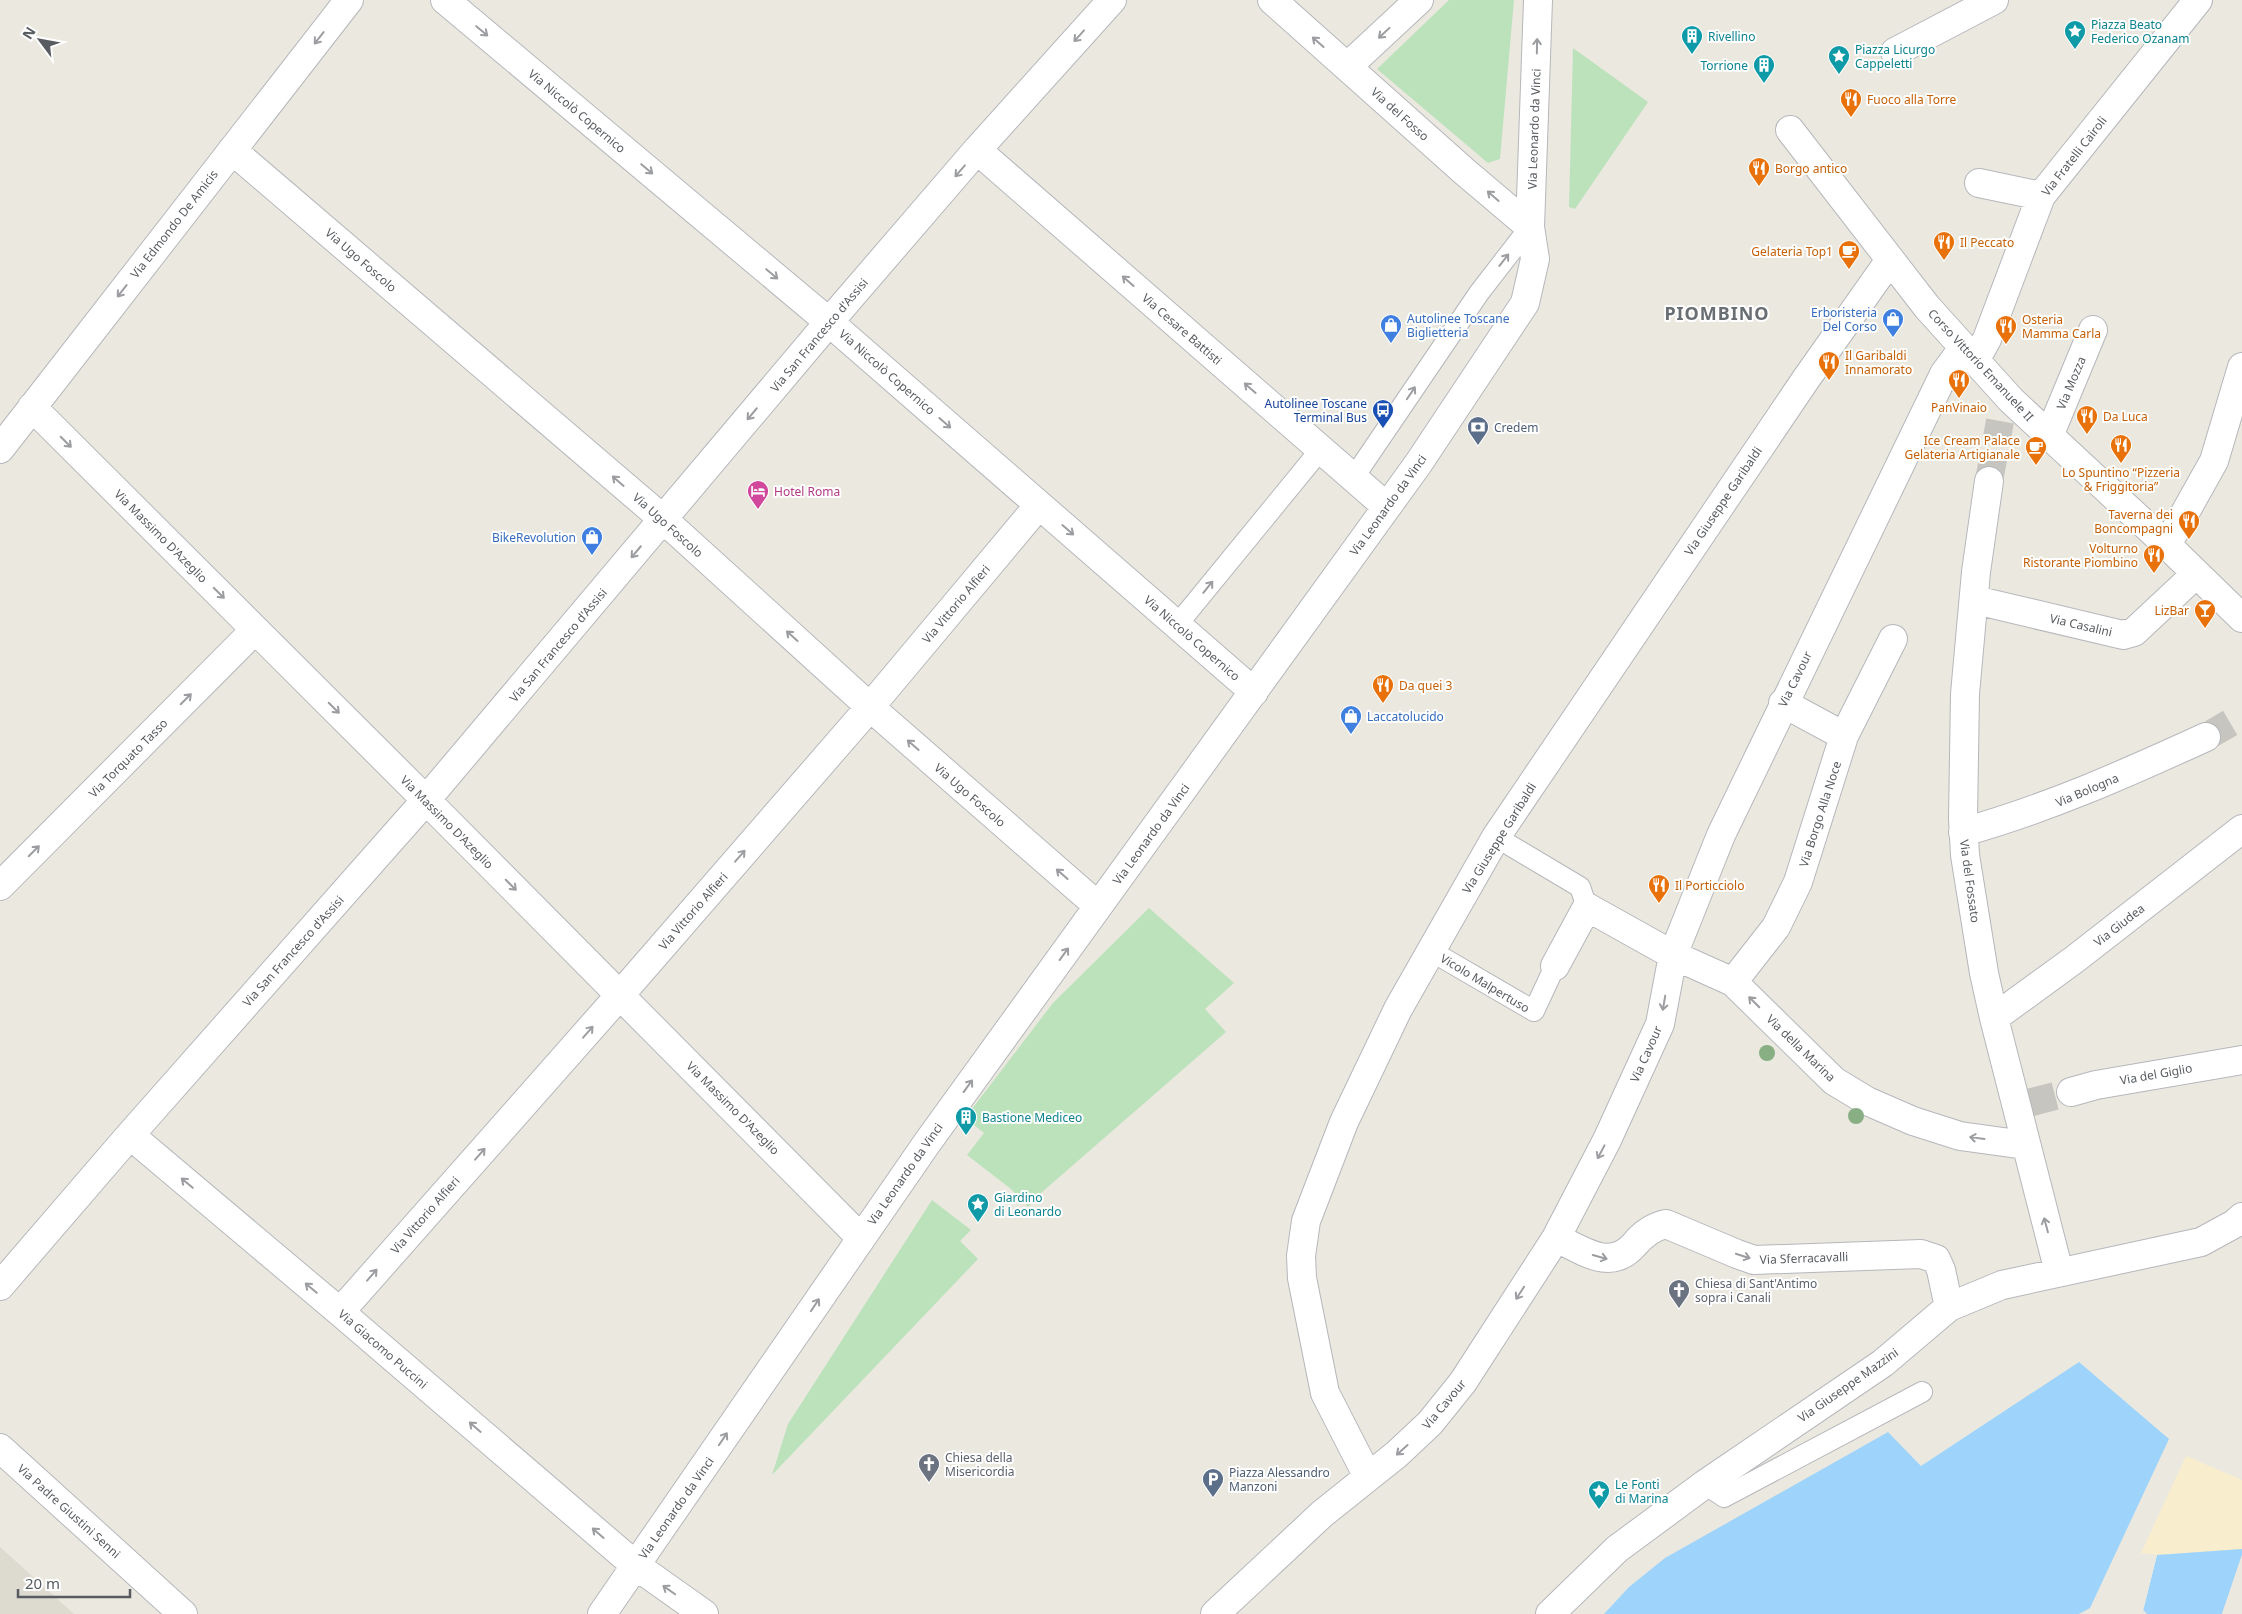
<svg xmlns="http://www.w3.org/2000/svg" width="2242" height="1614" viewBox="0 0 2242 1614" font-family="'Noto Sans',sans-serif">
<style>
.education{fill:#dddad0}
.green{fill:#bce2bc}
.sand{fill:#f8edcd}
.water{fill:#9ed4fb}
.pier{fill:#ebe8df}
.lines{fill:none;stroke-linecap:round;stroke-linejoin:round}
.street-tunnel{stroke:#c6c5bf;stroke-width:28;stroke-dasharray:28 14;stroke-linecap:butt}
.lane-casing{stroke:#b5b7bc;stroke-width:22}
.street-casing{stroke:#b5b7bc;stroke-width:30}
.lane{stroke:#fff;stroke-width:20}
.street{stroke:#fff;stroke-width:28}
.tree{fill:#88af84}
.oneway{stroke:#9b9da0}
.labels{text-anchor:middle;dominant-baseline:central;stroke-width:4;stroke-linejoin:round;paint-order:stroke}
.culture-label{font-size:12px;fill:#0d838f;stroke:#fff;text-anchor:start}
.food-label{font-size:12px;fill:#c56008;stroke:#fff;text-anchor:start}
.street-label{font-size:12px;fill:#585c60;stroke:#fff}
.shop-label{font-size:12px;fill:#366cbe;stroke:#fff;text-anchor:end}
.transit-label{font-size:12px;fill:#164399;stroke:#fff;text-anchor:end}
.service-label{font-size:12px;fill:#4e5e75;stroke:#fff;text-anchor:start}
.hotel-label{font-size:12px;fill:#b23c85;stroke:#fff;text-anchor:start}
.worship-label{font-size:12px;fill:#5b616d;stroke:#fff;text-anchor:start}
.district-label{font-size:18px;font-weight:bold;letter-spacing:1px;fill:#696e72;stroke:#fff}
</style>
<rect width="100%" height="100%" fill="#ebe8df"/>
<!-- education -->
<path class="education" d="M0,1547L41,1584L74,1614H0Z"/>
<!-- green -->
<path class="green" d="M1449,0H1514L1500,159L1488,163L1377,69Z
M1573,48L1648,102L1575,209L1569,207Z
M1149,908L1234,983L1205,1009L1226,1032L1041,1193L1028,1207L1011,1189L967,1155L984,1133L965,1118L1053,1003Z
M932,1200L971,1230L960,1241L978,1259L772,1475L788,1424Z"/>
<!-- sand -->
<path class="sand" d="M2186,1456L2242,1480V1549L2157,1555L2141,1553Z"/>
<!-- water -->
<path class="water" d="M2079,1362L2169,1439L2090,1608L2079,1614H1604L1629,1587L1665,1558L1888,1432L1921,1466Z
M2242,1549V1555L2222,1614H2147L2143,1611L2157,1555Z"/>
<!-- pier -->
<path class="pier" d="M2154,1554L2157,1555L2143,1610L2147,1614H2143L2140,1610Z
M2242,1555V1562L2225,1614H2222Z"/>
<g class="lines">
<!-- street-tunnel -->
<path class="street-tunnel" d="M1989,481L2000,421
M2206,737L2242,716
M2028,1103L2071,1092"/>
<!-- lane casing -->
<g class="lane-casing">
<path id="lane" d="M1354,477L1479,293L1530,227
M1177,625L1321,449
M1496,837L1580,887L1587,907
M1431,951L1534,1011L1555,966
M1705,1484L1724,1497L1922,1392"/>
</g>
<!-- street casing -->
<g class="street-casing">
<path id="street" d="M445,0L829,322L1254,692
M1272,0L1465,172L1530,227
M1895,52L1994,0
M1347,67L1419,0
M1790,130L1927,307L2011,400L2167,545L2242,618
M232,150L664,520L870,707L1098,906
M977,150L1387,507
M1979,183L2041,196
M1975,361L1987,339L2041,196L2198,0
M32,407L426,800L861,1238
M2049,436L2093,330
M0,449L349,0
M1989,481L1976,572L1965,694L1963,819L1965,855L1984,973L1994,1018L2059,1272
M2167,545L2214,461L2242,367
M1975,600L2123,635L2134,632L2196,574
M1783,703L1844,736
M1963,832C2049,808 2125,774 2206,737
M0,886L255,630
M1555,966L1587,907L1673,955L1733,982L1834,1081L1867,1101L1913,1121L1960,1136L2025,1145
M1733,982L1776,927L1798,882L1844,736L1893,639
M1994,1018L2075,959L2242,829
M2071,1092L2096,1085L2242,1060
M130,1135L340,1312L635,1565L704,1614
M1556,1238C1583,1250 1610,1272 1634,1245C1643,1234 1652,1227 1666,1224L1737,1254L1754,1260L1921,1254L1936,1259L1941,1270L1949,1307
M0,1286L130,1135L426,800L829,322L977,150L1112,0
M340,1312L620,995L870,707L1039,505
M0,1448L183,1614
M1368,1477L1325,1393L1302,1278L1301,1256L1306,1221L1344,1122L1398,1009L1496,837L1806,379L1890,260
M602,1614L927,1143L1418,464L1525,303L1535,259L1530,227L1538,0
M1215,1614L1322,1514L1397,1454L1430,1423L1463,1382L1556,1238L1607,1140L1660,1024L1673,955L1721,835L1944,374L1963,348
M1550,1614L1617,1549L1705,1484L1883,1363L1949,1307L2002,1285L2201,1242L2234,1224L2242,1217"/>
</g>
<!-- lane -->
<use href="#lane" class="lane"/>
<!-- street -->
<use href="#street" class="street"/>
</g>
<!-- trees -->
<g class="tree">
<circle cx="1767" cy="1053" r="8"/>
<circle cx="1856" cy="1116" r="8"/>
</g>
<!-- one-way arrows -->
<defs><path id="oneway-shaft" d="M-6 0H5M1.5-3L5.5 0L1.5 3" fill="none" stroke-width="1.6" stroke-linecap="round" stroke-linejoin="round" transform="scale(1.25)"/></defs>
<g class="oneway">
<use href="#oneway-shaft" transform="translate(482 31) rotate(40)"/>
<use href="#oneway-shaft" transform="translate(1384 33) rotate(137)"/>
<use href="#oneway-shaft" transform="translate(1079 36) rotate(132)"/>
<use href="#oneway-shaft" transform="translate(319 38) rotate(128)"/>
<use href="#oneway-shaft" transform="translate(1318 42) rotate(-139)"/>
<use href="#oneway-shaft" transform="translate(1537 46) rotate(-89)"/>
<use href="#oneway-shaft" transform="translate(647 169) rotate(40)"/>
<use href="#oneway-shaft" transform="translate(960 171) rotate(131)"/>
<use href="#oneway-shaft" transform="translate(1493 196) rotate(-139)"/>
<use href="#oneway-shaft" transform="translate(1504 260) rotate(-52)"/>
<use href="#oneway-shaft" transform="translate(772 274) rotate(40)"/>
<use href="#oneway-shaft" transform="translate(1128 281) rotate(-139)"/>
<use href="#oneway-shaft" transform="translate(122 291) rotate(128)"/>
<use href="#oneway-shaft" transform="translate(1250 388) rotate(-139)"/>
<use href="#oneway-shaft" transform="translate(1411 393) rotate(-56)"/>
<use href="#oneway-shaft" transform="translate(752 414) rotate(130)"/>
<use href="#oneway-shaft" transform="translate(945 423) rotate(41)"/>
<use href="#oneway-shaft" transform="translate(66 442) rotate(45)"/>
<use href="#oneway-shaft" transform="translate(618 481) rotate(-139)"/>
<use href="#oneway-shaft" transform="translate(1068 530) rotate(41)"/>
<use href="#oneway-shaft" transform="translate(636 552) rotate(130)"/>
<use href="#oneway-shaft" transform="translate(1208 587) rotate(-51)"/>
<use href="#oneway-shaft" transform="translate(219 593) rotate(45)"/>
<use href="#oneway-shaft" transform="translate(792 636) rotate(-138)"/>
<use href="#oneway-shaft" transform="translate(186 699) rotate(-45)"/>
<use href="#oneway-shaft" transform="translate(334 708) rotate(45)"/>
<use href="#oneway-shaft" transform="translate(913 745) rotate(-139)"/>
<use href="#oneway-shaft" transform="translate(34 851) rotate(-45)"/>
<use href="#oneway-shaft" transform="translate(740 856) rotate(-49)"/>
<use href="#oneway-shaft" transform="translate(1062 874) rotate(-139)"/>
<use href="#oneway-shaft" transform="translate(511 885) rotate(45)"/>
<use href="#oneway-shaft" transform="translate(1064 954) rotate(-54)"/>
<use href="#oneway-shaft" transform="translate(1754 1002) rotate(-135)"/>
<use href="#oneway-shaft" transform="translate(1664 1003) rotate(100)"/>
<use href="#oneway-shaft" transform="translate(588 1032) rotate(-49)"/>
<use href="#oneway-shaft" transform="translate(968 1086) rotate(-54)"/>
<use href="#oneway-shaft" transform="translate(1977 1138) rotate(-172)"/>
<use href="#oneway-shaft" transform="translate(1601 1152) rotate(118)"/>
<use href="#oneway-shaft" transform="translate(480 1154) rotate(-49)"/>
<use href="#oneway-shaft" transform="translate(187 1183) rotate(-140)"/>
<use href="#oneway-shaft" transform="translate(2046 1225) rotate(-105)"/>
<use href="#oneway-shaft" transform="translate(1743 1256) rotate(18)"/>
<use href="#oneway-shaft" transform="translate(1600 1257) rotate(16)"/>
<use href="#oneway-shaft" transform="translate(372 1275) rotate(-49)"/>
<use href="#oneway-shaft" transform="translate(311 1288) rotate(-140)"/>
<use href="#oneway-shaft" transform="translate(1520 1293) rotate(123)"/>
<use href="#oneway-shaft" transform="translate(815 1305) rotate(-56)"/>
<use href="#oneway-shaft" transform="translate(475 1427) rotate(-139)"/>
<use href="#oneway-shaft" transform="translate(723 1439) rotate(-56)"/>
<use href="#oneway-shaft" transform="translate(1402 1450) rotate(138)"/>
<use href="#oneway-shaft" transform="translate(598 1533) rotate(-139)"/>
<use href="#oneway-shaft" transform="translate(669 1590) rotate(-145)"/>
</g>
<!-- icons -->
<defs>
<g id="sight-pin" transform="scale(1.125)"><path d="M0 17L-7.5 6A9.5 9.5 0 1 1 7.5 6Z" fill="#0f9aa8" stroke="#fff"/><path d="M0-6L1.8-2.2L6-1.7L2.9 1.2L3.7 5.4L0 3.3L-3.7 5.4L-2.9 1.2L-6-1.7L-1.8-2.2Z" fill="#fff"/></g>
<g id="building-pin" transform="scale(1.125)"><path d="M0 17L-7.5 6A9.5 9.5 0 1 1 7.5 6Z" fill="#0f9aa8" stroke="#fff"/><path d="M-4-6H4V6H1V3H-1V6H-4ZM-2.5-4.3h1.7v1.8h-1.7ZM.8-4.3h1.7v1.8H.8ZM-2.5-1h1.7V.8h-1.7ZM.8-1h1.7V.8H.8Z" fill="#fff"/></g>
<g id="restaurant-pin" transform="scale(1.125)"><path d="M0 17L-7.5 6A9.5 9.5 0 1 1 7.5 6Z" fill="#e8710a" stroke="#fff"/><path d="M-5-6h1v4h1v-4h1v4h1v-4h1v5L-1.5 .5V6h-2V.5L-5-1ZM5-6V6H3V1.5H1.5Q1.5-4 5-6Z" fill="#fff"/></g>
<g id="cafe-pin" transform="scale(1.125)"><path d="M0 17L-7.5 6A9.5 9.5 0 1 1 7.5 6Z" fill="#e8710a" stroke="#fff"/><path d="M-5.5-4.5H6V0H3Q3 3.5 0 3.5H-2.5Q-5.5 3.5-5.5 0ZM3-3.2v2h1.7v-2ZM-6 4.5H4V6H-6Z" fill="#fff"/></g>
<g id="shop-pin" transform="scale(1.125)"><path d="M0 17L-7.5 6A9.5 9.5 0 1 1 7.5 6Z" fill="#3f7fe0" stroke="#fff"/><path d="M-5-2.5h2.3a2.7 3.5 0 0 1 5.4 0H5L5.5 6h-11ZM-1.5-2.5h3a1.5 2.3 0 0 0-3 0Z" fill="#fff"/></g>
<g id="bus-pin" transform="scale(1.125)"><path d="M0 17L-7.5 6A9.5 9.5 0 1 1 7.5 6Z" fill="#1a4fb4" stroke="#fff"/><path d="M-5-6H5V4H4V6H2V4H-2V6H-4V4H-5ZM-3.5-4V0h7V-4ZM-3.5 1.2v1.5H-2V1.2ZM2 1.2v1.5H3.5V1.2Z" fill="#fff"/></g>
<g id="bank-pin" transform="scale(1.125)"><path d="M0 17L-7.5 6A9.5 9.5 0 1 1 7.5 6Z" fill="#5c6f8a" stroke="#fff"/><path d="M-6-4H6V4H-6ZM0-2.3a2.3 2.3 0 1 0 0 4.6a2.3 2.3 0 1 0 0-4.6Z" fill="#fff"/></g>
<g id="hotel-pin" transform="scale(1.125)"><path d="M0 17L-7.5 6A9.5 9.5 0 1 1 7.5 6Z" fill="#d1479c" stroke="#fff"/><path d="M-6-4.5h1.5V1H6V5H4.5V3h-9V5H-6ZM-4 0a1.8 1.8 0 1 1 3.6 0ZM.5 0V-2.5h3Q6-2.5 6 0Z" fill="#fff"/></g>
<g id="bar-pin" transform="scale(1.125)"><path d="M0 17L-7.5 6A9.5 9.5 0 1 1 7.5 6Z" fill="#e8710a" stroke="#fff"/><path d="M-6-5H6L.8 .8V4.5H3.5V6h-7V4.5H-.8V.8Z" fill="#fff"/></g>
<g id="church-pin" transform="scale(1.125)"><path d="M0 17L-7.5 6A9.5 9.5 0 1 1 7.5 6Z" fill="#6b7280" stroke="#fff"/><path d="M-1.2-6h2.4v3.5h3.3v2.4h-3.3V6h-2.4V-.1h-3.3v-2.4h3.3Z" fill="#fff"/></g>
<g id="parking-pin" transform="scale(1.125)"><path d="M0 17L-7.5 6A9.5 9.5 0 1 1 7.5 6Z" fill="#5c6f8a" stroke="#fff"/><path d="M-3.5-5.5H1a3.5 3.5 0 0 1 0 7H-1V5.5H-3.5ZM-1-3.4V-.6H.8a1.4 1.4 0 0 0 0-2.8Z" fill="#fff"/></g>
</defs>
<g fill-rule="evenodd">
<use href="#sight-pin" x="2075" y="31"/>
<use href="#building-pin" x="1692" y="36"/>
<use href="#sight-pin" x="1839" y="56"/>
<use href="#building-pin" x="1764" y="65"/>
<use href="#restaurant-pin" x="1851" y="99"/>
<use href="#restaurant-pin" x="1759" y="168"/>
<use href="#restaurant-pin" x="1944" y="242"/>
<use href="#cafe-pin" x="1849" y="251"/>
<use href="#shop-pin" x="1893" y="319"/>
<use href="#shop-pin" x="1391" y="325"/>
<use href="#restaurant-pin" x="2006" y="326"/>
<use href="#restaurant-pin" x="1829" y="362"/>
<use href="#restaurant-pin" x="1959" y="380"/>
<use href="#bus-pin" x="1383" y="410"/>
<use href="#restaurant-pin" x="2087" y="416"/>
<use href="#bank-pin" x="1478" y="427"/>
<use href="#restaurant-pin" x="2121" y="445"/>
<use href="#cafe-pin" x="2036" y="447"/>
<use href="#hotel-pin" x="758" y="491"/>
<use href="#restaurant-pin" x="2189" y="521"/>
<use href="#shop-pin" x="592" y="537"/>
<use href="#restaurant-pin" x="2154" y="555"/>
<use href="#bar-pin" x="2205" y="610"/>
<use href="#restaurant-pin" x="1383" y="685"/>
<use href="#shop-pin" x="1351" y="716"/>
<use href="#restaurant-pin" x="1659" y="885"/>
<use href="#building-pin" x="966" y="1117"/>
<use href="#sight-pin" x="978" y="1204"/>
<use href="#church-pin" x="1679" y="1290"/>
<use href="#church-pin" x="929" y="1464"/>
<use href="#parking-pin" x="1213" y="1479"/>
<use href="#sight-pin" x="1599" y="1491"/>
</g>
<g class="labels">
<!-- culture labels -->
<g class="culture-label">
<text x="2091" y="24">Piazza Beato<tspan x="2091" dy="14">Federico Ozanam</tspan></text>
<text x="1708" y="36">Rivellino</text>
<text x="1855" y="49">Piazza Licurgo<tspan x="1855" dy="14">Cappeletti</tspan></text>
<text x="1748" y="65" text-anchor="end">Torrione</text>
<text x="982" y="1117">Bastione Mediceo</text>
<text x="994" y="1197">Giardino<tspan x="994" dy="14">di Leonardo</tspan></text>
<text x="1615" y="1484">Le Fonti<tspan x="1615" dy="14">di Marina</tspan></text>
</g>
<!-- food labels -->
<g class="food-label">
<text x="1867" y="99">Fuoco alla Torre</text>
<text x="1775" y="168">Borgo antico</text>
<text x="1960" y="242">Il Peccato</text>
<text x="1833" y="251" text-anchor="end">Gelateria Top1</text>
<text x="2022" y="319">Osteria<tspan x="2022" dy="14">Mamma Carla</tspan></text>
<text x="1845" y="355">Il Garibaldi<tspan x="1845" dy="14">Innamorato</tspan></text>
<text x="1959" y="407" text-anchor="middle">PanVinaio</text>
<text x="2103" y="416">Da Luca</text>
<text x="2020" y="440" text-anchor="end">Ice Cream Palace<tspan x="2020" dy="14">Gelateria Artigianale</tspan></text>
<text x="2121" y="472" text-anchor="middle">Lo Spuntino “Pizzeria<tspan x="2121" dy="14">&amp; Friggitoria”</tspan></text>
<text x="2173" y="514" text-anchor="end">Taverna dei<tspan x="2173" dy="14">Boncompagni</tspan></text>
<text x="2138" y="548" text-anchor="end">Volturno<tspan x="2138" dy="14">Ristorante Piombino</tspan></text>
<text x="2189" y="610" text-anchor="end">LizBar</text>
<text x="1399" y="685">Da quei 3</text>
<text x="1675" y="885">Il Porticciolo</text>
</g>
<!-- street labels -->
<g class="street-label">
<text transform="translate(577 111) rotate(40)">Via Niccolò Copernico</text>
<text transform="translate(1400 114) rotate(42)">Via del Fosso</text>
<text transform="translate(1534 129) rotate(-88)">Via Leonardo da Vinci</text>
<text transform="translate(2074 156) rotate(-52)">Via Fratelli Cairoli</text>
<text transform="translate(174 224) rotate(-52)">Via Edmondo De Amicis</text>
<text transform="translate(361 260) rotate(41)">Via Ugo Foscolo</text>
<text transform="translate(1182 329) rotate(41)">Via Cesare Battisti</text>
<text transform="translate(819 335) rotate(-50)">Via San Francesco d'Assisi</text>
<text transform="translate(1981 365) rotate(47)">Corso Vittorio Emanuele II</text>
<text transform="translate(887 372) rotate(41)">Via Niccolò Copernico</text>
<text transform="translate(2071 383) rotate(-67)">Via Mozza</text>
<text transform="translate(1723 501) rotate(-56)">Via Giuseppe Garibaldi</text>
<text transform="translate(1388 505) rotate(-54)">Via Leonardo da Vinci</text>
<text transform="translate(668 525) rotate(42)">Via Ugo Foscolo</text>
<text transform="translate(161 536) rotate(45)">Via Massimo D'Azeglio</text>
<text transform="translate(956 604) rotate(-50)">Via Vittorio Alfieri</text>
<text transform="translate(2081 625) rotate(13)">Via Casalini</text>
<text transform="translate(1192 638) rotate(41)">Via Niccolò Copernico</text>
<text transform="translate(558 645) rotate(-50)">Via San Francesco d'Assisi</text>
<text transform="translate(1795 679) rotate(-64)">Via Cavour</text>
<text transform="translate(128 758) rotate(-45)">Via Torquato Tasso</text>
<text transform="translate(2087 790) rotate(-23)">Via Bologna</text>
<text transform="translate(970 795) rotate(41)">Via Ugo Foscolo</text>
<text transform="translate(1820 814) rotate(-72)">Via Borgo Alla Noce</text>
<text transform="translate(447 822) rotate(45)">Via Massimo D'Azeglio</text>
<text transform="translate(1151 834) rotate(-54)">Via Leonardo da Vinci</text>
<text transform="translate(1499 838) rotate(-58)">Via Giuseppe Garibaldi</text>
<text transform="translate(1970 881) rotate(82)">Via del Fossato</text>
<text transform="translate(693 911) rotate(-49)">Via Vittorio Alfieri</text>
<text transform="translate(2119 925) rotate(-38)">Via Giudea</text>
<text transform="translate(293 951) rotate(-48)">Via San Francesco d'Assisi</text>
<text transform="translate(1485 983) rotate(31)">Vicolo Malpertuso</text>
<text transform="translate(1801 1048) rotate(44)">Via della Marina</text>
<text transform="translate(1646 1054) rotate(-66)">Via Cavour</text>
<text transform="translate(2156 1074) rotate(-10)">Via del Giglio</text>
<text transform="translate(733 1108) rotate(45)">Via Massimo D'Azeglio</text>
<text transform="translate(905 1174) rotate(-55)">Via Leonardo da Vinci</text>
<text transform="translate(425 1215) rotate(-49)">Via Vittorio Alfieri</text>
<text transform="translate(1804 1258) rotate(-2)">Via Sferracavalli</text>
<text transform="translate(383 1349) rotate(41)">Via Giacomo Puccini</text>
<text transform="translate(1848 1385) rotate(-35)">Via Giuseppe Mazzini</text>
<text transform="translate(1444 1404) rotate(-50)">Via Cavour</text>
<text transform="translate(676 1508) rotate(-55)">Via Leonardo da Vinci</text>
<text transform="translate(69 1511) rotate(42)">Via Padre Giustini Senni</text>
</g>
<!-- shop labels -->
<g class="shop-label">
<text x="1877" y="312">Erboristeria<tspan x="1877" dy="14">Del Corso</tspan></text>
<text x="1407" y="318" text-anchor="start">Autolinee Toscane<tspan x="1407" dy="14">Biglietteria</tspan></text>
<text x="576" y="537">BikeRevolution</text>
<text x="1367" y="716" text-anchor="start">Laccatolucido</text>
</g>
<!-- transit labels -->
<g class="transit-label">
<text x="1367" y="403">Autolinee Toscane<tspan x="1367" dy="14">Terminal Bus</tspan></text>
</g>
<!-- service labels -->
<g class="service-label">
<text x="1494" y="427">Credem</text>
<text x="1229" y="1472">Piazza Alessandro<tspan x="1229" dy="14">Manzoni</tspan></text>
</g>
<!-- hotel labels -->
<g class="hotel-label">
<text x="774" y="491">Hotel Roma</text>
</g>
<!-- worship labels -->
<g class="worship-label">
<text x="1695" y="1283">Chiesa di Sant'Antimo<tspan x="1695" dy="14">sopra i Canali</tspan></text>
<text x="945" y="1457">Chiesa della<tspan x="945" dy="14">Misericordia</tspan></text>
</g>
<!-- district labels -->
<g class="district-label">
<text x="1717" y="313">PIOMBINO</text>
</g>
</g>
<!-- north arrow -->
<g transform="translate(40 40) rotate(302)" stroke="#ffffff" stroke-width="4" paint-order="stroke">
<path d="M0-4L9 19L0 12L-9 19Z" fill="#585c60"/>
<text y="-8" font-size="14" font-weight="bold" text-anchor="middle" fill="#585c60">N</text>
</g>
<!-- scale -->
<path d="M18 1589v8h112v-8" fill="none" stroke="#585c60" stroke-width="2.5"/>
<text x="25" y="1589" font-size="15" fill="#585c60" stroke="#ffffff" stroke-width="4" paint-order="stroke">20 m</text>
</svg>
